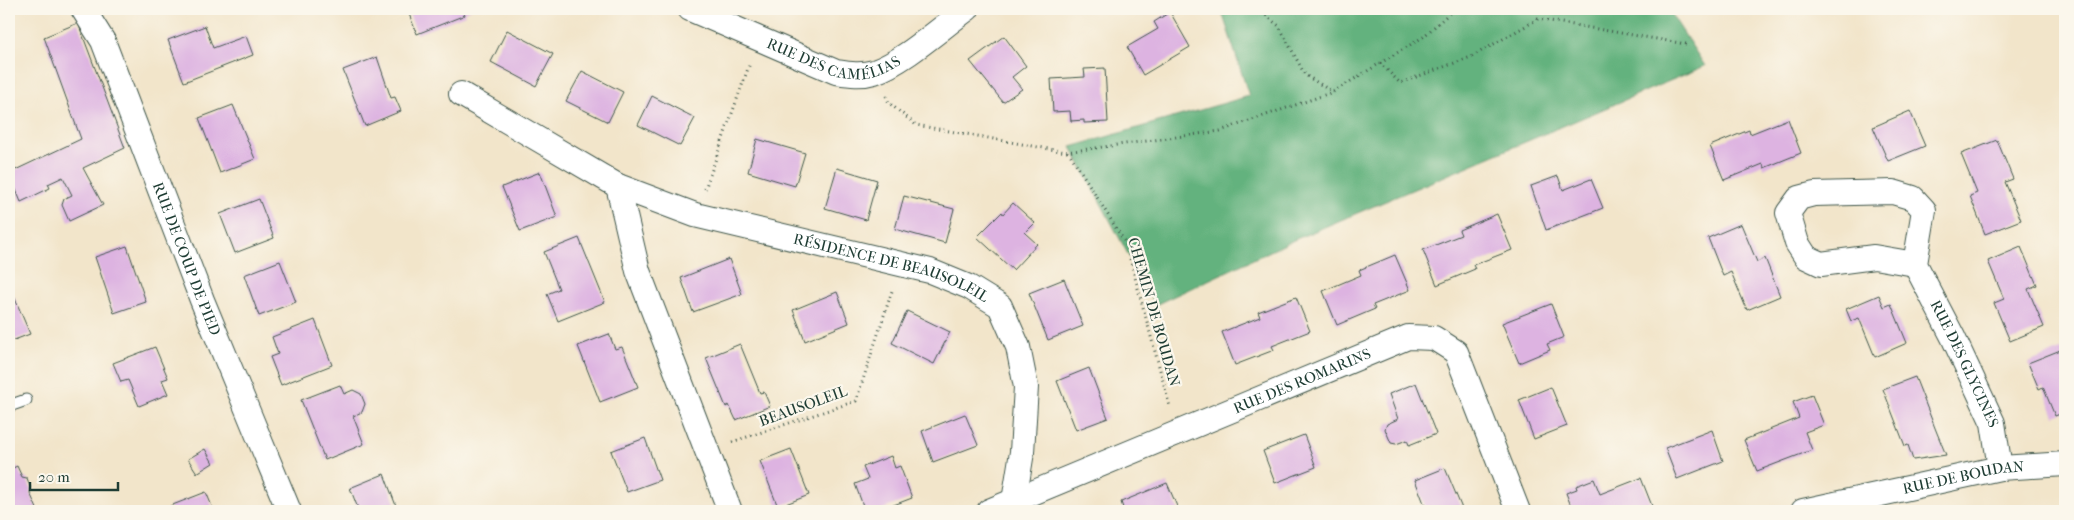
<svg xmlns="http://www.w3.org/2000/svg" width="2074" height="520" viewBox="0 0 2074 520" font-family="'IM FELL French Canon',serif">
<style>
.forest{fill:#64b27e;stroke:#427859}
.building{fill:#ddb3e1}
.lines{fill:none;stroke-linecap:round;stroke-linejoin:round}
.service-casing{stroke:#3f564a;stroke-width:13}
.minor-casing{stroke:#3f564a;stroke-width:26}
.path{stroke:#3f564a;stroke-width:3;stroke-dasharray:1 4;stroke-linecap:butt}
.service{stroke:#fff;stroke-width:11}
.minor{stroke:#fff;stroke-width:24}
.labels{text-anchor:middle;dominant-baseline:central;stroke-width:4.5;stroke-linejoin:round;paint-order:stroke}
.street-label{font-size:15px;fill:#1f3d34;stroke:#fbf7ec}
</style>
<rect width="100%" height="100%" fill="#fbf7ec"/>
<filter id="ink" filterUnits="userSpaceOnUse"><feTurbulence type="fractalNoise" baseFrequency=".02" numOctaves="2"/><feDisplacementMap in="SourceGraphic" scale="10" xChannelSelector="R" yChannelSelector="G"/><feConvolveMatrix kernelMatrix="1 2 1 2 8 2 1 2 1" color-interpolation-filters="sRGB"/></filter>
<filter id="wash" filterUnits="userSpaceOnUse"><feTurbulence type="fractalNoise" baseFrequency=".0096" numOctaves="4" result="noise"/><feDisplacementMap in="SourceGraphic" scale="20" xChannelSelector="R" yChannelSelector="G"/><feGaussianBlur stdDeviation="1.12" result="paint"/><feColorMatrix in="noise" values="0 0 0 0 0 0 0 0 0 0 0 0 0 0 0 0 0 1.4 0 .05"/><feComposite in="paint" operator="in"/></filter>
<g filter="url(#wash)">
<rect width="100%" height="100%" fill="#f2e5ca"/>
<!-- forest -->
<path class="forest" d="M1221,9H1668L1705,66L1296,239L1155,305L1071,147L1249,96Z"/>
<g id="blocks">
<!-- building -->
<path class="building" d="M407,9H472L464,12L465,15L417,34Z
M1170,12L1190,47L1143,75L1127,47L1158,29L1154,22Z
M78,23L125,148L83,168L103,205L69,221L62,205L64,199L72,195L63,177L48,184L50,188L21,202L9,173L81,139L44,37Z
M205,26L213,48L246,36L253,55L184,82L168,40Z
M507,30L553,54L536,86L491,62Z
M1004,36L1026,66L1012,77L1022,89L1003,102L970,61Z
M377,57L391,98L395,97L401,111L365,126L343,70Z
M1105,68L1108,122L1084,123V120L1071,121L1070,111L1053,112L1051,79L1085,77L1084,69Z
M582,71L623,92L608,122L566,101Z
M652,96L695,118L680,146L638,125Z
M233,105L255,159L220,173L199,118Z
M1910,111L1925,146L1888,161L1873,127Z
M1788,119L1801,153L1764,168L1763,164L1724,180L1710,146L1749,130L1750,134Z
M757,139L805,153L795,186L748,172Z
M1997,140L2013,179L2005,182L2021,220L1985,234L1970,196L1977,193L1961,154Z
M837,168L877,180L866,220L825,208Z
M540,172L557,217L520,231L502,187Z
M1558,176L1563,190L1591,179L1603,208L1546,230L1531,186Z
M904,196L954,209L945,243L895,229Z
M259,199L274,238L235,253L220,214Z
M1013,203L1035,223L1025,233L1037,244L1013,270L977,237L1002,212L1003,214Z
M1497,214L1512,250L1473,265L1475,269L1437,285L1423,250L1461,235L1459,230Z
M1741,224L1757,262L1765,258L1780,296L1747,310L1731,272L1723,276L1708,238Z
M579,238L605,302L558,321L547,294L559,289L544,252Z
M127,246L146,302L114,313L95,257Z
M2021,247L2037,285L2028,289L2044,327L2010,341L1994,303L2004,299L1988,261Z
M1395,255L1410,290L1373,305L1375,309L1337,325L1323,291L1361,275L1359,270Z
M729,259L742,294L693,312L681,278Z
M280,261L296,302L259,316L244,275Z
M1064,279L1083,326L1048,340L1029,293Z
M837,292L849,323L805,341L793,310Z
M13,294L30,334L9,342V295Z
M1879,295L1884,307L1891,304L1907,343L1875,357L1859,318L1851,321L1846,309Z
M1296,297L1310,331L1272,346L1274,350L1235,365L1222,332L1260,317L1258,312Z
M1551,304L1564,337L1547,344L1550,350L1519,363L1502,323Z
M907,311L950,332L934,364L892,343Z
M315,320L332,365L281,385L270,357L278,354L272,337Z
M609,334L615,349L622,347L638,387L600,402L578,346Z
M740,344L760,393L764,392L770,406L736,420L729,405L726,407L706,358Z
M155,347L168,378L162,380L168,394L139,406L128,380L121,382L113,363Z
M2063,349L2065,355V412L2055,416L2043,387L2039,389L2028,363Z
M1089,368L1108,418L1076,430L1057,381Z
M1915,377L1937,433L1946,455L1913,460L1908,445L1905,446L1883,389Z
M1416,383L1436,434L1409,445L1407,440L1396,444L1391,443L1385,429L1387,424L1398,419L1389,394Z
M340,385L344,394L353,390L361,394L365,404L362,412L353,416L364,444L325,460L301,400Z
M1551,387L1567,426L1534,439L1519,400Z
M1812,395L1824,425L1805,432L1812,450L1757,471L1744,440L1799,418L1793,402Z
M965,414L978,445L933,462L922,431Z
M1712,430L1723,461L1677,479L1665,448Z
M1304,435L1316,467L1275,483L1263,451Z
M645,438L660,480L627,492L611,451Z
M205,449L213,463L197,473L188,459Z
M791,449L809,495L778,507L760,461Z
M891,456L895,468L900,466L912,498L878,511H865L855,484L868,479L863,467Z
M17,466L22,477L27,478L31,489L30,493L38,511H9V470Z
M1445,468L1463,511H1427L1415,480Z
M384,474L398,511H359L350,488Z
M1641,478L1654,511H1558L1571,506L1566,493L1577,489L1576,486L1594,479L1600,494Z
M1167,483L1179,511H1124L1121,502Z
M206,492L214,511H172L170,506Z"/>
</g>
</g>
<g filter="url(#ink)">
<use href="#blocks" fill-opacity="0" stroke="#3f564a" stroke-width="1"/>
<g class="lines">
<!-- service casing -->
<g class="service-casing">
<path id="service" d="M9,406L26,400"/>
</g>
<!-- minor casing -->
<g class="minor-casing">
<g id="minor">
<path id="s1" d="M83,9L103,41L202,300L289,511"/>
<path id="s2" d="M690,9L836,72C849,74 861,76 874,72C902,63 942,27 967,9"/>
<path d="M461,94L618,186"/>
<path id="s3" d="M1915,264L1874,257L1821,264L1806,257L1797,243L1788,213L1799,198L1814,194L1893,192L1913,198L1924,210L1915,264L1953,337L1993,423L2000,468"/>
<path id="s4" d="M730,511L638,271L618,186L695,215L930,271L969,287L1000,306L1018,347L1026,387L1022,452L1014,501"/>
<path id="s5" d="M989,511L1408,337L1434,338L1456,352L1518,511"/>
<path id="s6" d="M1803,511L2000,468L2065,464"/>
</g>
</g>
<!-- path -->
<path class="path" d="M1258,9L1279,26L1305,75L1333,92
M1380,63L1400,83L1471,57L1538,19L1686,44
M886,96L889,103L916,125L1066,152L1220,131L1333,92L1423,37L1454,9
M1067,152L1070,154L1126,244L1170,407
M705,189L750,63
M732,442L856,401L893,288"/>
<!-- service -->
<use href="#service" class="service"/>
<!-- minor -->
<use href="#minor" class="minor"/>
</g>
</g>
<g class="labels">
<!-- street labels -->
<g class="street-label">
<text stroke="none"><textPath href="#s2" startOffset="155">RUE DES CAMÉLIAS</textPath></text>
<text stroke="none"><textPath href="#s1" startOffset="271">RUE DE COUP DE PIED</textPath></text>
<text stroke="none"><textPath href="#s4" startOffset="630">RÉSIDENCE DE BEAUSOLEIL</textPath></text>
<text transform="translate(1154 312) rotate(74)">CHEMIN DE BOUDAN</text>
<text stroke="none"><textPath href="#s3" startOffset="476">RUE DES GLYCINES</textPath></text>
<text stroke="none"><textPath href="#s5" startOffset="339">RUE DES ROMARINS</textPath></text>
<text transform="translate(803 406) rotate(-20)">BEAUSOLEIL</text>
<text stroke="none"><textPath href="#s6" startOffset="164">RUE DE BOUDAN</textPath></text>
</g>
</g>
<!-- margin -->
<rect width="2074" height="520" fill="none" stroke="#fbf7ec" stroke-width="30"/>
<!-- scale -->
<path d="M30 482v8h88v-8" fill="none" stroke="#1f3d34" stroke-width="2.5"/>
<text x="38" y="482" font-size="15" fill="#1f3d34" stroke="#fbf7ec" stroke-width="4" paint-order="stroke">20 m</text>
</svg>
